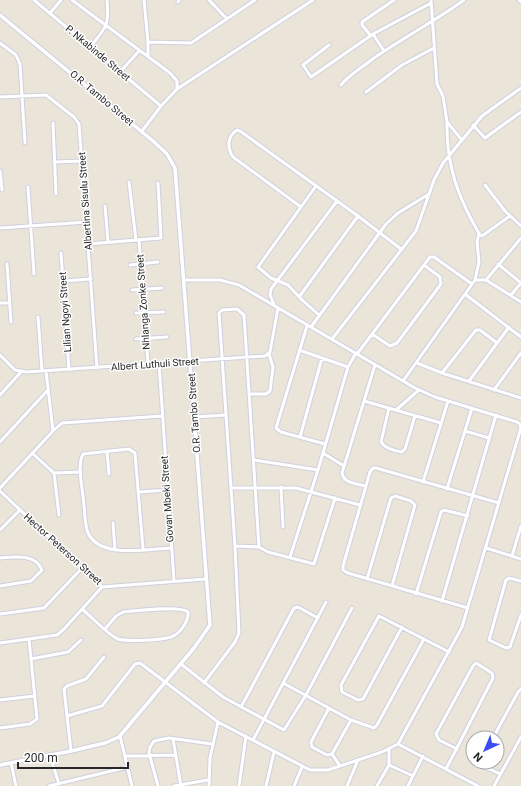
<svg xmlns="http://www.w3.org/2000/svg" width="521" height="786" viewBox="0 0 521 786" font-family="Roboto,sans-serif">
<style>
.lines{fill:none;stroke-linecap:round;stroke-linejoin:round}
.minor-casing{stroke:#cfd0e0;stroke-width:5}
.tertiary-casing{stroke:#cfd0e0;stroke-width:5.5}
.minor{stroke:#fff;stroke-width:3}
.tertiary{stroke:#fff;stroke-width:3.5}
.labels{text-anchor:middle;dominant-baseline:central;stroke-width:3;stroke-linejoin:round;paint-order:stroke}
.street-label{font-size:10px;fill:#282828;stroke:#fff}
</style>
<rect width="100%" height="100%" fill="#eae4d9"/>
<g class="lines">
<!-- minor casing -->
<g class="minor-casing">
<path id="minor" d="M34,0L161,106
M72,0L170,73L177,81V89
M144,0L148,42V57
M209,0L227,19
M431,0L437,84L443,96L447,122L462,140
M519,0L521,2
M178,2L179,0
M50,13L61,0
M373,34L384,51
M371,36L362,25V22L394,0
M148,42L191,43L255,0
M0,43L16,55L20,64L25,143
M329,45L303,65L311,77L373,34L431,3
M91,46C107,26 109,26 107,0
M120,72L139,51
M341,85C350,74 363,67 374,58C403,38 435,21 464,0
M366,92L402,65L434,48
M0,97L46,95L74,117L79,124L97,368
M447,122C446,165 458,198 480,235L482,236L510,216
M53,123L56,194
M473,125L485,138L521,112
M142,131L161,106L177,89L313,0
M54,162L83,161
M0,171L2,190
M129,182L136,240
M485,185L505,211L521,226
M316,186L258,267L271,278L288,285L301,299L319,315
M28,187L34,274
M105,206L108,242
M301,207L233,157C227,148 227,136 237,130L240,131L358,216L401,249
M0,228L87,222
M139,240L148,364
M88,244L161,238L158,183
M61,253L69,370
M7,264L11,322
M498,264L521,283
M130,265L158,262
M475,280L479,262L477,242L479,234
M486,280L521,238
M63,281L91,279
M132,290L162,288
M465,294L521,337
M511,295L521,283
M299,297L358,216
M0,303H9
M274,304L270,295L271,289L337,201
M136,313L164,312
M38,317L42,371
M307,326L276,428L281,432L325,444
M311,327L386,224L398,213L429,194
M372,334L390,346L397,343L441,284L440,277L424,265
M136,339L167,337
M332,339L416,231L434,180L443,163L482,116L521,88
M299,350L348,367
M357,354L430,257H434L472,284
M0,355L15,370L26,372L265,356L270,352L278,308
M159,363L174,581
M417,363L442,373L521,398
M46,371L53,431
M442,373L476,330H480L497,343
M403,381L475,280H486L521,302
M469,381L509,327
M494,390L521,353
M249,394H266L270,391L273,367L269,354
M0,395L21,372
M364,401L441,423
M389,408L381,442C385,448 395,451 402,452L405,449L415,416
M396,410L419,390
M194,417L226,415
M465,431L489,438
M300,437L322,358
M0,442L47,391
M107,451L109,474
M32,453L54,473L81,472
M323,453L344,466
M254,460L318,470
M54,473L59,515
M423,482L448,401
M366,486C357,484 343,483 342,473L375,365
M281,487L283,527
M0,488L53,431L62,423L162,416
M231,488H296L360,505
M447,489L472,408
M0,491L102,587L206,579
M139,492L167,490
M113,523L115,550
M0,530L20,510
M235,546L259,547L268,552L314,564L335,498
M486,548L521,559
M143,549L135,453L129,449L83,454C77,465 82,485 83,497C85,508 84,523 88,533C100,559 147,549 171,548
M512,556L521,526
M290,557L318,470L348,367L356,353
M0,558C14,557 35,553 42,570L31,581L0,586
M367,579L391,498L395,496L411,501L415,505L392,586
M521,581L509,578L506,580L489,640L506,648L510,647L521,615
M416,594L441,512L444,510L468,516
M442,601L496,415
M468,608L348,573L343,570V566L370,472L373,468H376L499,503
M82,609C92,617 108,635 118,639C128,642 162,640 171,637C180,634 189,621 188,612C180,605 135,611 123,612L116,616L105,629
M0,614L44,608L82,568
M402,627L363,699L358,700L342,692L341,685L379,616L381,617L449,652
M0,643L57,635L64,629L102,587
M31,659L68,652L81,640
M181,664L223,697L284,730L306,695L352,608
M204,683L235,642L239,633L235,546L219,313L222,310L237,309L244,315L259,547
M283,683L351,720L374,728L377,725L424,639
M0,700L35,696
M241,707L294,608L298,607L318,618
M329,708L311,742L312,747L327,755L332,754L351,720
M67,716L102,706L135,664L140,663L218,722L310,770H328L382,752L398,744L462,627L520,431L521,425L517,422L435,397L415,388L239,285L220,280H184
M0,728L30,724L37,719L29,639
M120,736L132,786
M493,738L518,692L521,689
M173,739L181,786
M253,740L326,602
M398,744L478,786
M71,751L64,689L67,686L86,679L104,657
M332,754L340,766
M50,755L59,784
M126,756L175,755
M481,762L483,766L500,774
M11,763L16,786
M389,765V748
M446,769L493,678L492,673L476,663L473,666L436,734L439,740L457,749
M49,786L128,767
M158,786L149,753L150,747L154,741L169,738L212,744
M174,786L208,780
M209,786L210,758L218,722
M239,786L246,736
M266,786L274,752
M294,786L302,767
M347,786L358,760
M377,786L389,765L413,776
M408,786L423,756
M494,786L521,737"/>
</g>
<!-- tertiary casing -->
<g class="tertiary-casing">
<path id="tertiary" d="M0,15L153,141L167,154L175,168L210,625L194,648L119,737L105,743L71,751L0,765"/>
</g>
<!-- minor -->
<use href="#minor" class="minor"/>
<!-- tertiary -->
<use href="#tertiary" class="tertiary"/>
</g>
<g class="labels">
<!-- street labels -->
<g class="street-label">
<text transform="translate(98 53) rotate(40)">P. Nkabinde Street</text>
<text transform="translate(102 98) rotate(40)">O.R. Tambo Street</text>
<text transform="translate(85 201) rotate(-94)">Albertina Sisulu Street</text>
<text transform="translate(143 302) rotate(-94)">Nhlanga Zonke Street</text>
<text transform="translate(65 312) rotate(-94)">Lilian Ngoyi Street</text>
<text transform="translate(155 364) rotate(-4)">Albert Luthuli Street</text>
<text transform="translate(194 413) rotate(-94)">O.R. Tambo Street</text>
<text transform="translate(167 499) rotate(-94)">Govan Mbeki Street</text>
<text transform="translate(63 549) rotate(42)">Hector Peterson Street</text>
</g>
</g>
<!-- north arrow -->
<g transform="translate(485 750) rotate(224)"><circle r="19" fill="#ffffff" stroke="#a9a9a9"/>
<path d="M0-3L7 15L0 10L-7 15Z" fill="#3c4cf4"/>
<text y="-6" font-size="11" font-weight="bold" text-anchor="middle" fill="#282828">N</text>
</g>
<!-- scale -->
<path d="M18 762v6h110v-6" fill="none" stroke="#282828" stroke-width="2"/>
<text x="24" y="762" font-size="12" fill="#282828" stroke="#ffffff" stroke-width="3" paint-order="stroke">200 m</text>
</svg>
